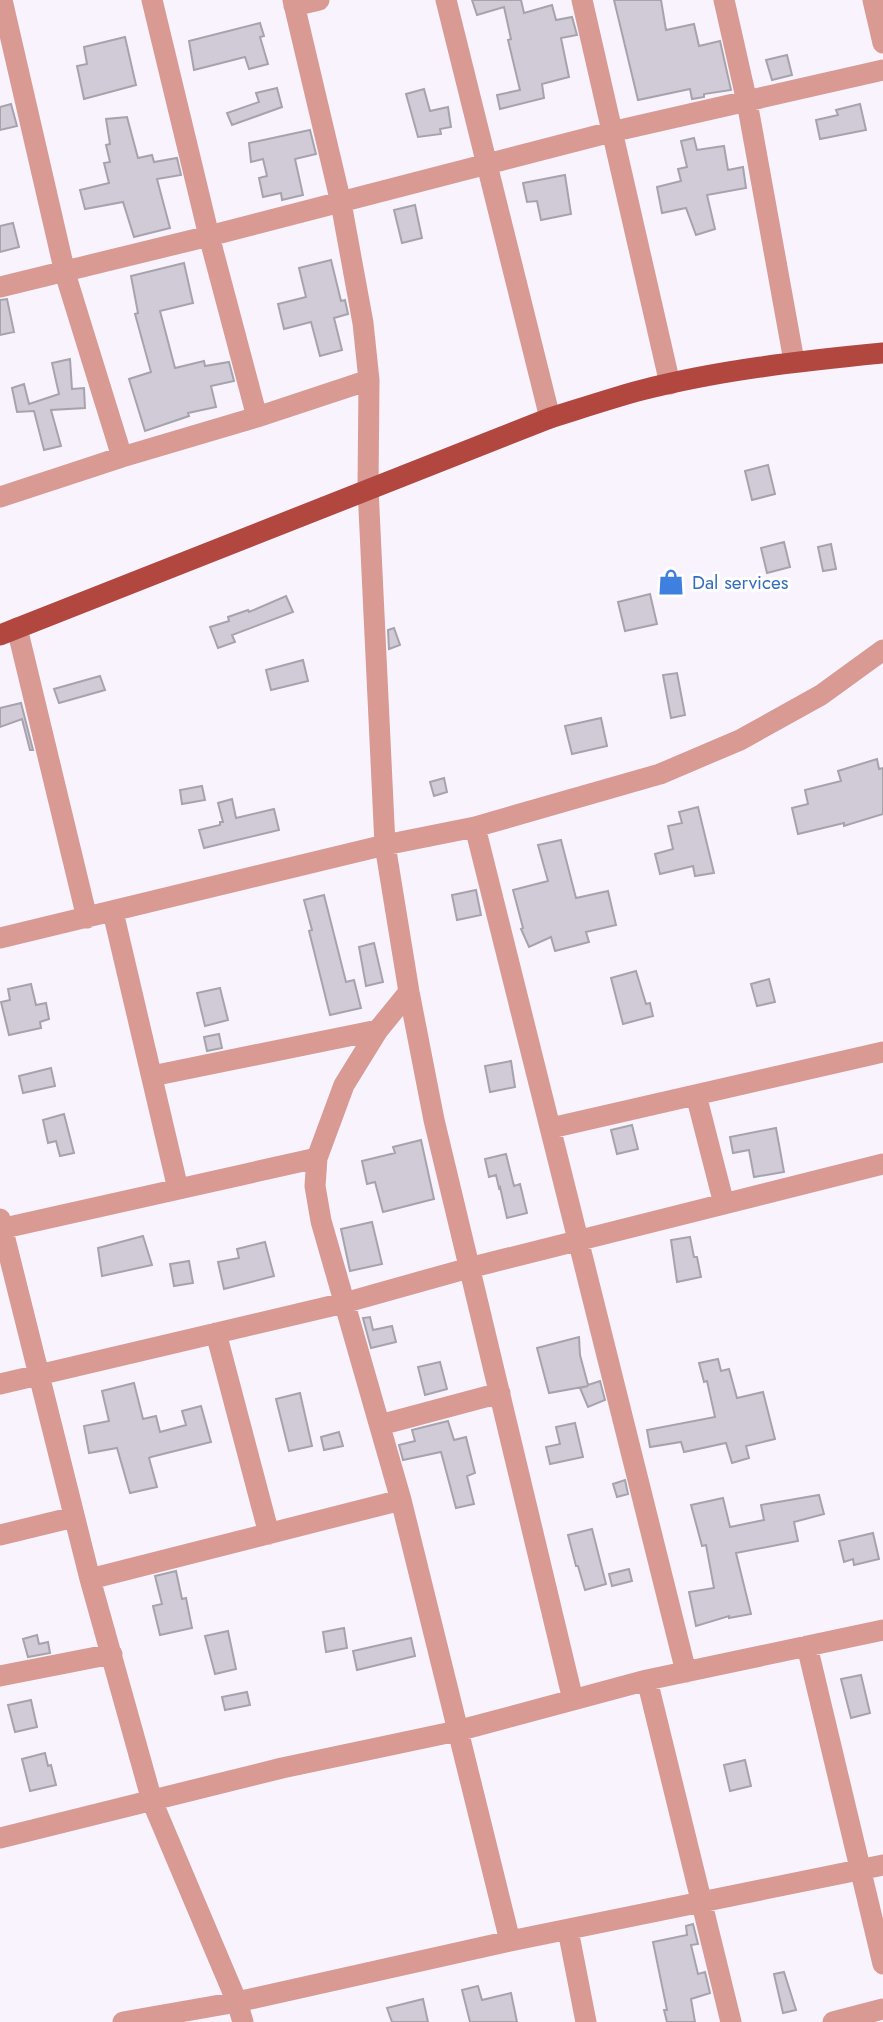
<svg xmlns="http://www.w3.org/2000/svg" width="883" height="2022" viewBox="0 0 883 2022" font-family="Jost,sans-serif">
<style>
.building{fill:#d0cbd6;stroke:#a7a3ad;stroke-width:2}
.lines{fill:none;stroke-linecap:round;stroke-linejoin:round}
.minor{stroke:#d89a93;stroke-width:21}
.major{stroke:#b24740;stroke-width:21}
.labels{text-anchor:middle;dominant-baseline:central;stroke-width:6;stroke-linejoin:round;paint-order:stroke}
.shop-label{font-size:19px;fill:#366cbe;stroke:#fff;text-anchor:start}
</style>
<rect width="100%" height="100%" fill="#f9f3fe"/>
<!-- building -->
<path class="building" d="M472,0H521L524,13L552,5L556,20L572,17L577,35L561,38L569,77L542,84L544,98L500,109L497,95L520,90L508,40L511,39L504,7L477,15Z
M614,0H661L666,30L694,24L699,46L720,41L731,90L704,94V97L692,99L690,89L638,100Z
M260,23L264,36L260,37L268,64L249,69L245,57L194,70L189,41Z
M125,37L136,85L84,99L77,66L87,64L84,47Z
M787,55L792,75L772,80L766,60Z
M277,88L282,107L232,125L227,113L259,102L256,93Z
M424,89L430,111L448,107L451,127L440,129L441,134L418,137L406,94Z
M11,104L17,126L0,130V107Z
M860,104L866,130L820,139L816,120L838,115L836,110Z
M127,117L138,158L152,155L154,162L177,158L181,175L157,179L170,228L134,237L123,202L85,209L80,190L109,183L104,163L110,162L106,145L110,144L106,119Z
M310,130L316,154L295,159L303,195L282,200L281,193L263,197L259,178L267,176L263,159L251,162L249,143Z
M694,138L697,150L724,146L728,170L743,167L746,188L707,195L715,229L696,235L686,208L662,213L657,187L681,181L678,169L687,167L681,141Z
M565,175L571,214L541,220L537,201L527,202L523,183Z
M415,205L422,238L402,243L394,210Z
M13,223L19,247L0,252V226Z
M331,260L341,301L345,300L348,314L334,318L342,350L320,356L311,322L284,329L278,304L306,297L299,268Z
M184,263L193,303L160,311L175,368L204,361L205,366L229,362L234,381L211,386L216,407L188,413L189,416L145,431L129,379L151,372L135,314L138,313L131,276Z
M7,299L14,332L0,335V300Z
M70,359L72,389L84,388L85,408L51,410L61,446L44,450L34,411L17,412L12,388L24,384L29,404L59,394L52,363Z
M768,465L775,494L752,500L745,471Z
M784,542L790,567L767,573L761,548Z
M831,544L836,569L823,571L818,547Z
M650,594L657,624L625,631L618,602Z
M286,596L293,612L232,635L235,642L218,648L210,627L229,621L228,617L248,610L249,612Z
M394,628L400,645L389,649L388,630Z
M303,660L308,681L271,690L266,670Z
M677,673L685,715L671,718L663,675Z
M100,676L105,690L59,703L54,689Z
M21,703L33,750H30L22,719L0,727V708Z
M601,718L607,746L572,754L565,726Z
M877,759L879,769L883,768V814L844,826V823L798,834L792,808L808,804L805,790L841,781L838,771Z
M444,778L447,792L434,796L430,782Z
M202,786L205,800L182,804L180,790Z
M232,799L236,818L274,809L279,830L204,848L199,830L220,825V822H223L218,803Z
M698,807L714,873L695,876L693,866L660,874L655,854L673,849L668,826L682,823L679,812Z
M561,840L576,898L608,891L616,925L586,932L589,942L555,951L551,937L529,947L521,929L523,928L513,890L548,881L538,845Z
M476,890L481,915L457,920L452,895Z
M324,895L346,982L354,980L361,1008L330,1015L309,931L312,930L304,900Z
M374,943L383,982L366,986L359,947Z
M636,971L646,1004L650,1003L653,1016L623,1024L611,978Z
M769,979L775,1002L757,1006L751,984Z
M31,984L36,1005L46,1003L49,1019L40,1022L41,1028L9,1035L1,1002L10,1000L8,989Z
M220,988L228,1020L205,1026L197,993Z
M219,1034L222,1048L207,1051L204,1037Z
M511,1061L515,1087L490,1092L485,1066Z
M51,1068L55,1086L23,1093L19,1076Z
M64,1114L74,1153L60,1156L56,1141L48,1143L43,1120Z
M632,1125L638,1149L617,1154L611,1130Z
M776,1128L784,1172L754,1177L749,1150L733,1153L730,1137Z
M421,1140L434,1199L383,1212L375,1182L367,1184L362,1161L395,1153L393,1147Z
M506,1154L514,1186L520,1184L527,1213L507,1218L500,1187L499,1188L496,1175L489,1177L485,1159Z
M372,1222L382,1264L350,1271L341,1229Z
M143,1236L152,1265L102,1276L98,1248Z
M690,1237L694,1257H697L701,1277L677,1282L671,1240Z
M265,1242L274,1276L224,1289L218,1262L239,1258L237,1249Z
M189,1261L193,1283L174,1286L170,1264Z
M370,1317L373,1330L392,1326L396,1342L371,1348L363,1318Z
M579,1337L580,1355L588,1385L600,1381L605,1400L588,1407L580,1388L588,1386L549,1393L537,1348Z
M718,1359L721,1371L729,1369L737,1398L763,1392L775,1439L746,1446L749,1458L732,1463L726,1443L684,1452L681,1442L650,1447L647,1430L715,1417L707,1381L704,1382L699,1363Z
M440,1362L447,1389L425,1395L418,1367Z
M134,1383L143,1419L156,1416L160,1432L186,1425L182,1411L201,1406L211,1442L151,1457L149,1458L157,1487L130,1493L117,1448L89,1453L84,1426L109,1421L102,1391Z
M300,1393L312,1446L289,1451L276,1399Z
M448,1421L454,1440L466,1437L475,1473L467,1476L474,1504L456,1508L441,1452L403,1460L399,1445L415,1441L412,1430Z
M575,1423L583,1457L550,1464L546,1447L560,1444L556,1427Z
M339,1432L343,1446L324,1450L321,1437Z
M625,1480L628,1494L617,1497L613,1484Z
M819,1495L824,1514L794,1522L798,1541L736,1553L751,1614L729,1618V1616L696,1626L689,1592L714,1588L706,1545L702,1546L691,1505L723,1498L730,1527L764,1520L761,1505Z
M592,1529L606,1584L585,1590L578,1566H576L568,1535Z
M873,1533L879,1559L854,1565L853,1559L844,1562L839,1541Z
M629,1569L632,1581L612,1586L609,1574Z
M176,1571L182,1599L186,1598L192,1628L160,1635L153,1606L162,1604L155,1576Z
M344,1628L347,1648L326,1652L323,1632Z
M228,1631L236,1669L215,1674L205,1636Z
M37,1635L39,1644L48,1642L50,1653L28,1657L23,1639Z
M411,1638L415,1656L357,1670L353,1651Z
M861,1675L870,1713L851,1718L841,1679Z
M247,1692L250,1705L225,1710L222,1697Z
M31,1700L37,1727L15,1732L8,1705Z
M45,1753L48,1766L51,1765L56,1785L30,1791L22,1759Z
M745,1760L751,1786L730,1791L724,1765Z
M693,1924L698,1944L691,1945L698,1974L705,1972L710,1993L691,1999L695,2022H667L664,2010H667L653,1942L687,1935L686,1926Z
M784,1972L796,2010L783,2013L774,1974Z
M478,1986L482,2000L511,1993L517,2022H470L462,1990Z
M423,1999L428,2022H392L387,2008Z"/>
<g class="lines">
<!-- minor -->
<path class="minor" d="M2,0L65,273L122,457
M293,0L341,203L363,323L369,380L368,488L385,845L409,992L434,1120L573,1700
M446,0L550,418
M582,0L670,384
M724,0L747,102L794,361
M873,0L883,43
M294,6L319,0
M0,287L209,236L611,132L883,70
M257,417L369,380
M0,497L122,457L257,417L209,236L152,0
M17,628L87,918
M475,827L686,1672
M113,912L178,1189
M0,938L385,845L475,827L660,774L740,740L821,695L883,650
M409,992L378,1030L344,1085L317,1158L315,1186L321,1221L401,1500L510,1941
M152,1076L378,1030
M696,1095L724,1204
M551,1128L883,1052
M0,1219L90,1579L152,1801L237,2002L243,2022
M0,1229L317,1158
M216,1333L269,1534
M0,1384L344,1303L469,1268L883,1164
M380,1425L500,1393
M0,1535L74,1517
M90,1579L401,1500
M807,1646L883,1964
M0,1676L112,1654
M647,1680L731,2022
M0,1838L282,1768L457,1731L647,1680L883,1630
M568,1930L586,2022
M123,2022L237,2002L510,1941L883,1865
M833,2022L883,2009"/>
<!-- major -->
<path class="major" d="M0,635L550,418C579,409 609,399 638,391C718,370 801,361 883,353"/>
</g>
<!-- icons -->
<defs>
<g id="shop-bare" transform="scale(2.1)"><path d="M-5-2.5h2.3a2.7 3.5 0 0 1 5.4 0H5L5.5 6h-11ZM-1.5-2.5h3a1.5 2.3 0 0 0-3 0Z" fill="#3f7fe0" stroke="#fff" stroke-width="2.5" paint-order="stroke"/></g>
</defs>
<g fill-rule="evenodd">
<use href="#shop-bare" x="671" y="582"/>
</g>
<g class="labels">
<!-- shop labels -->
<g class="shop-label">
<text x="692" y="582">Dal services</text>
</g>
</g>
</svg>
